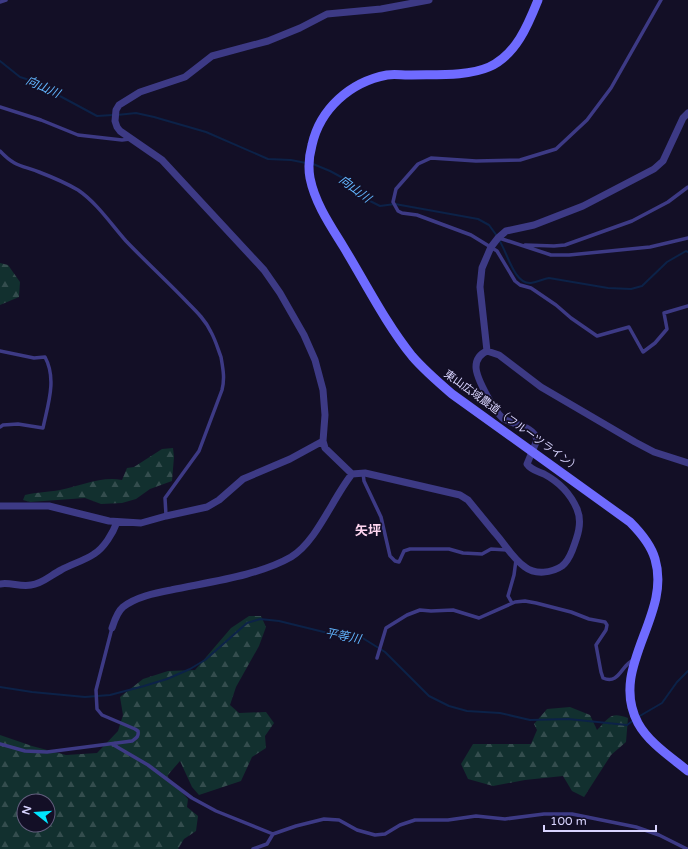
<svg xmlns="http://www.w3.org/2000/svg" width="688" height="849" viewBox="0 0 688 849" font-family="'Varela Round','Noto Sans JP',sans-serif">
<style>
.forest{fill:url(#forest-firs);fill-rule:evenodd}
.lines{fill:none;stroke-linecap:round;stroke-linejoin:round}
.stream{stroke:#0c2248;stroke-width:2}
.lane{stroke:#3d3a85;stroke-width:3.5}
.street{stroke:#3d3a85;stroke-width:7}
.secondary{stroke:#6f6bff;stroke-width:9}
.labels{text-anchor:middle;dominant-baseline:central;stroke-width:3.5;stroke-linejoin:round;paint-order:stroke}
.street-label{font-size:11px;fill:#d9d4ff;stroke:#130f26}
.water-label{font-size:12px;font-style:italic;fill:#62b6ff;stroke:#130f26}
.quarter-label{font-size:13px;font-weight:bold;fill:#ffd6f0;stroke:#130f26}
</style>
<defs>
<pattern id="forest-firs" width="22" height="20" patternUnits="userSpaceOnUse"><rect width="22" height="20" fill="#12302f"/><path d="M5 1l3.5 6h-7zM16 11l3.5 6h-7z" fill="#344d4e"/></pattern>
</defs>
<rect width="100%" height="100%" fill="#130f26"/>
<!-- forest -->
<path class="forest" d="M0,263L8,265L20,282L19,297L0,305Z
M173,448L174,457L172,481L150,489L136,499L122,503L101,504L85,498L30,502L23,500L25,495C37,492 48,492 60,490C81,486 101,476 122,480L127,468L134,467L162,449Z
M249,616H261L266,627L259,646L236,687L230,705L239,713L266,712L274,723L265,736L266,748L252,757L241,781L199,795L192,787L180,761L167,776L188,799L187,807L198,816L196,831L184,839L178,849H0V735L32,746L66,755L97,753L118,731L123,715L120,697L143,679L168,671L195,670L231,628ZM24,801H48V825H24Z
M570,707L590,715L597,730C609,718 610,711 628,718L626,742L611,755L584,797L572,791L563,776L525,780L493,786L468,779L461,764L473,744H531L537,730L534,724L547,709Z"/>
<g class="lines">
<!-- stream -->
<path class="stream" d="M0,61L20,77L48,86L58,95L97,116L113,115
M117,115L136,113L154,117L206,132L268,159L291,160L306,163
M313,164L330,171L343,178L368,200L380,206L395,204L478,219L489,225L497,236
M499,240C507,251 514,285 531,283C538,282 543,279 549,278L608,288L631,289L642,286L667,262L686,251L688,252
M0,687L32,692L85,697L110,695L144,686L167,679L190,669L205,660L247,623L260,619L279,621L332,634L361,637L385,652L429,696L449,706L467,711L500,713L530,720L568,719L627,725L634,720
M638,717L662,703L677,682L688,671"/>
<!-- lane -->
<path class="lane" d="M661,0L611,88L587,120L556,149L520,160L476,161L431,158L418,164L396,189L393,202L398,211L402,213L417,215L471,235L497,251L515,281L520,285L531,288L556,305L571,318L597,336L629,327L643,352L655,343L667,329L664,313L688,306
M0,2L6,0
M0,107L41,120L78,135L122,140L130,139
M0,151C15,167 21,165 39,172C52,177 66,183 78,190C97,203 111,224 126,241C146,262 168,282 188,303C197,312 206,321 211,332C215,339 218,349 221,357C223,369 225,378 222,390L199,451L165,498L166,515
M499,238L551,255H569L650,247L688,238
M525,245L554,246L565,245L632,221L668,202L688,187
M0,351L34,358L45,357C57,379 48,404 43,428L18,424L3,425L0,427
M363,473L364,481L381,517L390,556L395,561L399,562L404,551L410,549H449L463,553L482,554L491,549L507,550
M512,603L508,596L514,575L516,560
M377,658L386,628L407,615L420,610L431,611L453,610L479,618L515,602L525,601L536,603L571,612L589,619L605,622L607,625L606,630L596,645L601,672L603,678C620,685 621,664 634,660
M0,744L25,751L47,752L132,741C136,738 139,737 138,731L135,729L102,715L97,709L96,690L112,628
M112,744L148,765L192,798L216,811L273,834L296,826L324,819L339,820L357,830L375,835L385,834L400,825L415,820H448L476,816L505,819L544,814H572L636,827L659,835L687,849
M253,849L267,844L273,834"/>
<!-- street -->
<path class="street" d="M487,351L480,287L482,268L491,247L498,238L506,231L534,225L583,206L654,169L663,161L683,118L688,113
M352,474L325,448L323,441L325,415L323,390L315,360L304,335L280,293L264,270L162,160L120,131L117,127L115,121L116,110L119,105L140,92L185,77L212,56L268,41L300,28L327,14L381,9L429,0
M0,506H49L109,521L141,523L166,516L207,507L219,500L243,479L290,459L323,441
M0,584C10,582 20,587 31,585C42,584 51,575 61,570C71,564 84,561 94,554C104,548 113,533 117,522
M112,628C114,622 117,612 123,607C136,597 155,593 171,590C208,582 258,576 291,557C317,541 332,499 352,474L365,473L460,495L468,500C477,511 486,522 495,533C505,544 513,559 525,567C535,575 552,573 562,566C567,562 570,556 572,551C577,538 583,523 577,509C571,495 559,482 544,474C537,471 531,470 527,464L537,440C534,426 514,425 504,419C495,413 476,378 476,367C476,359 480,354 487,351L499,355L541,387L635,442L654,452L688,463"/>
<!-- secondary -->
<path class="secondary" d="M538,0C528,25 516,55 489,67C466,77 433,74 408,75C401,75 394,74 387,75C350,82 320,109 312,145C309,156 308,167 310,178C315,203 330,225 343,246C365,282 386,324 412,356C424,370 438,382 452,394L630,522C640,532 651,545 655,559C672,616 608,667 638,723C649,743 671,757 688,771"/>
</g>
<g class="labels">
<!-- street labels -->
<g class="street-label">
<text transform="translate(512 421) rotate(36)">東山広域農道（フルーツライン）</text>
</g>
<!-- water labels -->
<g class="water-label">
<text transform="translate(43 87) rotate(24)">向山川</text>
<text transform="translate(355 189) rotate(37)">向山川</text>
<text transform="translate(343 636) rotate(11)">平等川</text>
</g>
<!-- quarter labels -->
<g class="quarter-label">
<text x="368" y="531">矢坪</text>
</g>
</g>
<!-- north arrow -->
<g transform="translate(36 813) rotate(287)"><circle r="19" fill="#130f26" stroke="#625e7d"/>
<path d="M0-3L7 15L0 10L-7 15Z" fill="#00e5ff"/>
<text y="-6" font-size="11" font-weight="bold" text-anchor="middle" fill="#d9d4ff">N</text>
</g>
<!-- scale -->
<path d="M544 825v6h112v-6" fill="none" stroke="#d9d4ff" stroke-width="2"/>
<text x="550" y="825" font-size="12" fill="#d9d4ff" stroke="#130f26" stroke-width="3" paint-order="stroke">100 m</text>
</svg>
